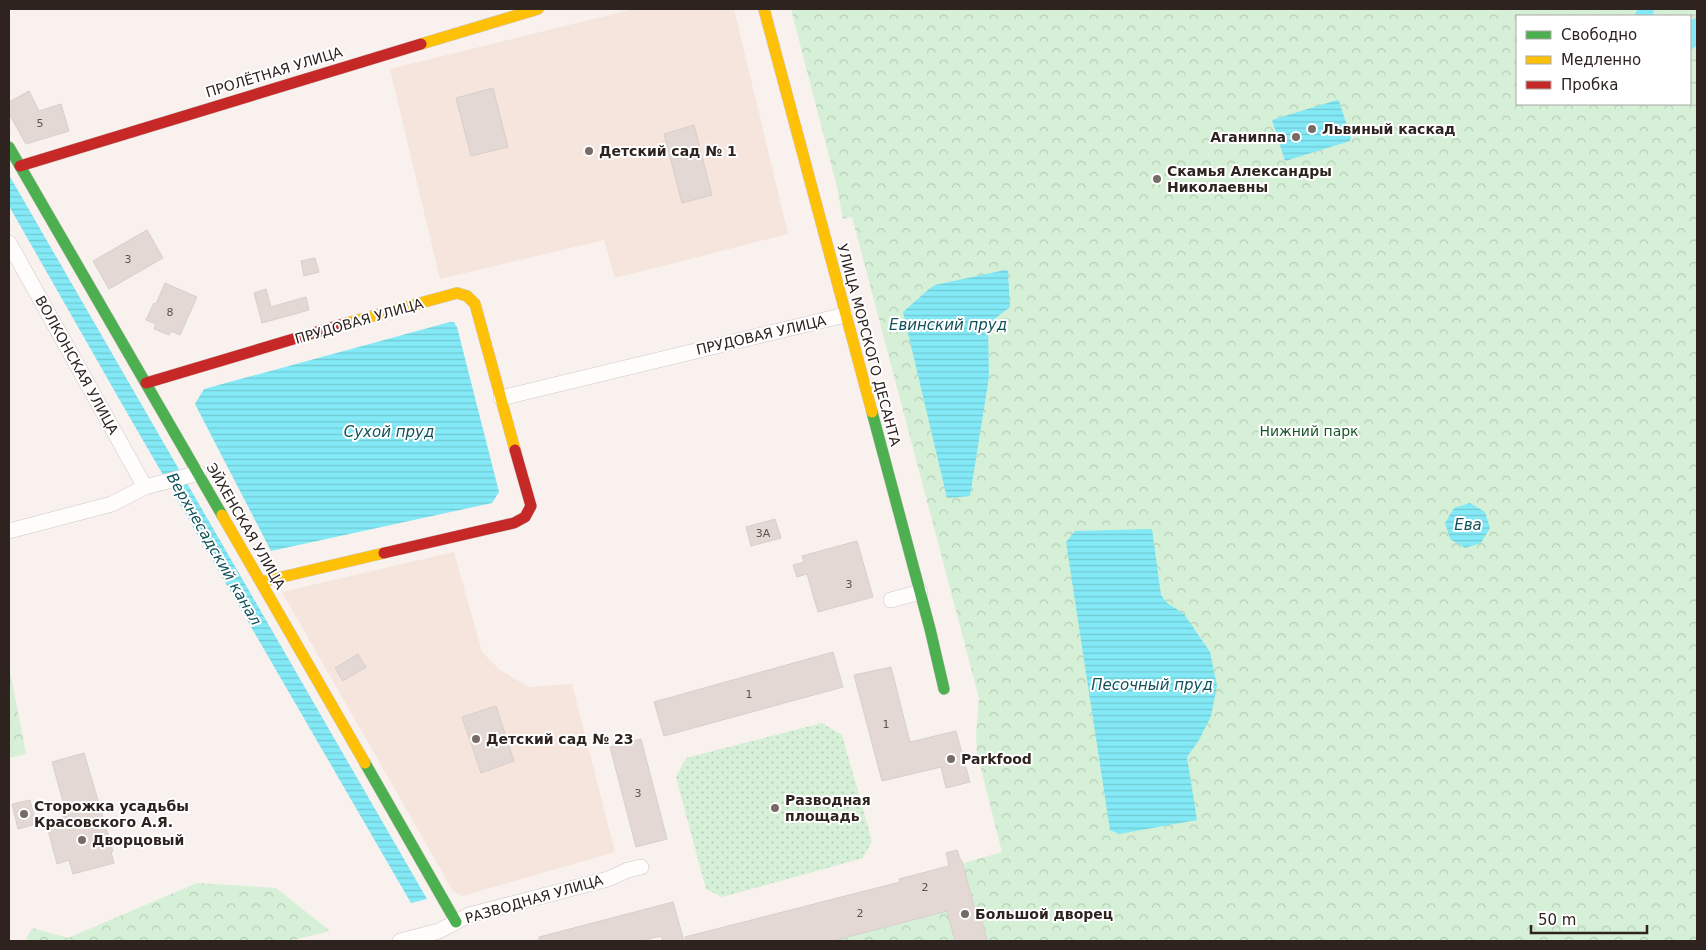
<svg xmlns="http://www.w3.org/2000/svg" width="1706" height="950" viewBox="0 0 1706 950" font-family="'DejaVu Sans',sans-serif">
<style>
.education{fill:#f5e5dd}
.grass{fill:url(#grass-dots)}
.park{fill:url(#park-crowns);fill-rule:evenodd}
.water{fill:url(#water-rules)}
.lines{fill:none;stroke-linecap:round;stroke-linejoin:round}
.canal{stroke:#83e9f6;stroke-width:16}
.building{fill:#e3d8d4;stroke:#d7cfcb}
.street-casing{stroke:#d0c7c4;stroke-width:16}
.fast-casing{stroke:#d0c7c4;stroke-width:12}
.slow-casing{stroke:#d0c7c4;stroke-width:12}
.jam-casing{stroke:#d0c7c4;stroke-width:12}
.street{stroke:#fefdfc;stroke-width:15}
.fast{stroke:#4caf50;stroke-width:11}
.slow{stroke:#ffc107;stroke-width:11}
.jam{stroke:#c62828;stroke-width:11}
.poi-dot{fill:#756b67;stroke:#fff;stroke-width:2}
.labels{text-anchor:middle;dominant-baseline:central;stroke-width:4;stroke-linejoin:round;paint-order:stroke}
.number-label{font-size:11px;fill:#5e534f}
.street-label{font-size:14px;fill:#2e231f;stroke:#fff}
.poi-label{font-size:14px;font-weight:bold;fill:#2e231f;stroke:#fff;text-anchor:start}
.park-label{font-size:14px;fill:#16542a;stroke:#fff}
.water-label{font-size:15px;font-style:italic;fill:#12525a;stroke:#fff}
</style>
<defs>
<pattern id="grass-dots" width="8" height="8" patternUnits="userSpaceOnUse" patternTransform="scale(1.25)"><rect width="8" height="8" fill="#d5f0d6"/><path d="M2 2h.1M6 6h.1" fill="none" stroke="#b7ceb7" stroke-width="1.8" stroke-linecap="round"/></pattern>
<pattern id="park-crowns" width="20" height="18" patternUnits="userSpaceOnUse" patternTransform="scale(1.25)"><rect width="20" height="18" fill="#d5f0d6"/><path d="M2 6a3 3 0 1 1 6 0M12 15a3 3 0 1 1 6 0" fill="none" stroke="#b7ceb7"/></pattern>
<pattern id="water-rules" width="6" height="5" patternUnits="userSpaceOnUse" patternTransform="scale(1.25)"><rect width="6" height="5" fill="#83e9f6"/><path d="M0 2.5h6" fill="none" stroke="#71c8d2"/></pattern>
</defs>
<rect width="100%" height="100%" fill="#f8f1ee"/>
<!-- education -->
<path class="education" d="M634,9H734L788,234L615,278L604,240L440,279L390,69Z
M454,552L482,652L500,670L529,687L572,684L615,852L462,896L453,891L282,592Z"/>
<!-- grass -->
<path class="grass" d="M822,723L842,735L872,841L863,858L722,897L706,889L676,777L686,758Z"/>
<!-- park -->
<path class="park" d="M791,9H1697V941H984L987,940L979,910H975L971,892L944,869L1002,852L977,753L976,735L979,698L852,217L843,219L837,187ZM1517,16H1690V104H1517Z
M9,666L26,754L9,758Z
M197,883L276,888L330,931L290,941H25L32,928L68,938Z
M949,910L951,917L949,918L955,941H830L826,927L848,937Z"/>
<!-- water -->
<path class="water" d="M1337,100L1339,101L1351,138L1350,141L1285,161L1272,120Z
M9,175L427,899L411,903L126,411L9,206Z
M1005,270L1008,271L1010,307L988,324L989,377L970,496L947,498L903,312L929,289L935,285Z
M450,322H454L457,327L499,492L492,503L271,551L195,404L204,389Z
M1470,503L1485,512L1490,528L1481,543L1465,548L1450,539L1445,523L1454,508Z
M1152,529L1161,595L1167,603L1184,614L1210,652L1217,686L1211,716L1199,740L1187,757L1197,820L1119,834L1110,830L1066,542L1075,531Z"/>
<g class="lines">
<!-- canal -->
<path class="canal" d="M1643,16L1646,9
M1690,41L1697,26"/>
</g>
<!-- building -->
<path class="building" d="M493,88L508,147L471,156L456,98Z
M29,91L39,111L61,104L69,131L26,144L9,114V102Z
M694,125L712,195L682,203L664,134Z
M147,230L163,258L109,289L93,261Z
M315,258L319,272L304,276L301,261Z
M165,283L197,297L180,335L171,331L169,335L154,329L156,324L146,320L154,303L156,304Z
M266,289L271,307L306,297L309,310L262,323L254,293Z
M775,519L781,538L751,546L746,527Z
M857,541L873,597L818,612L807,574L797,577L793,565L804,562L802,556Z
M833,652L843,687L664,736L654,702Z
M358,654L366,667L343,681L335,668Z
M891,667L910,742L956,731L970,782L946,788L941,767L882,781L854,675Z
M496,706L514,761L481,773L462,717Z
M641,739L667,839L636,847L610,747Z
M84,753L113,851L111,852L114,863L73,874L69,860L57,864L46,822L67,816L52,762Z
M30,800L36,824L18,829L12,804Z
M957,850L961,861H962L975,910H979L987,941H955L947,911L832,941H686L685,937L900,882L899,879L949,866L946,853Z
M673,902L684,941H663L661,936L642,941H539V937Z"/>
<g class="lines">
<!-- street casing -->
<g class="street-casing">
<path id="street" d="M9,243L145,487
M501,398L845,315
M9,531L112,504L145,487L199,473
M891,600L920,592
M400,941L439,931L469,915L608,879L628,870L641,867"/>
</g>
<!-- fast casing -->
<g class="fast-casing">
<path id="fast" d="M9,147L222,515
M872,412L930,629L944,689
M365,763L456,922"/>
</g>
<!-- slow casing -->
<g class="slow-casing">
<path id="slow" d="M764,9L872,412
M421,44L538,9
M347,323L457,293L467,296L475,304L515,450
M222,515L365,763
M261,582L384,553"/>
</g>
<!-- jam casing -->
<g class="jam-casing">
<path id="jam" d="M20,166L421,44
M146,383L347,323
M384,553L514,523L525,517L531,506L515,450"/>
</g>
<!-- street -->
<use href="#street" class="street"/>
<!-- fast -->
<use href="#fast" class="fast"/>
<!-- slow -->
<use href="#slow" class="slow"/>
<!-- jam -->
<use href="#jam" class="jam"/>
</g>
<!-- markers -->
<g class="poi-dot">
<circle cx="1312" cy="129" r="5"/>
<circle cx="1296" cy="137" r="5"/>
<circle cx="589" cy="151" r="5"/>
<circle cx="1157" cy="179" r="5"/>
<circle cx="476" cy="739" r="5"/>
<circle cx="951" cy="759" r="5"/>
<circle cx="775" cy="808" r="5"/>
<circle cx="24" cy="814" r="5"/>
<circle cx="82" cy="840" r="5"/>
<circle cx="965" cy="914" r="5"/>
</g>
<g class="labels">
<!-- number labels -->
<g class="number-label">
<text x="40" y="123">5</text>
<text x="128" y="259">3</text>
<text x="170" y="312">8</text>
<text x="763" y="533">3А</text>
<text x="849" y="584">3</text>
<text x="749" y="694">1</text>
<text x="886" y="724">1</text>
<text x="638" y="793">3</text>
<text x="925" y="887">2</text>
<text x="860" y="913">2</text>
</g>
<!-- street labels -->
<g class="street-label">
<text transform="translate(274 72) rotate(-17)">ПРОЛЁТНАЯ УЛИЦА</text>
<text transform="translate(359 321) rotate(-16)">ПРУДОВАЯ УЛИЦА</text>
<text transform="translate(761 335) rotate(-13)">ПРУДОВАЯ УЛИЦА</text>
<text transform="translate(869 345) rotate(75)">УЛИЦА МОРСКОГО ДЕСАНТА</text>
<text transform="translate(77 365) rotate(61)">ВОЛКОНСКАЯ УЛИЦА</text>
<text transform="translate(246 526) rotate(60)">ЭЙХЕНСКАЯ УЛИЦА</text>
<text transform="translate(534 899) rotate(-16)">РАЗВОДНАЯ УЛИЦА</text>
</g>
<!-- poi labels -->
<g class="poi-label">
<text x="1322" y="129">Львиный каскад</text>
<text x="1286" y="137" text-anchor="end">Аганиппа</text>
<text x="599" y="151">Детский сад № 1</text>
<text x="1167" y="171">Скамья Александры<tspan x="1167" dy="16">Николаевны</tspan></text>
<text x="486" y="739">Детский сад № 23</text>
<text x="961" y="759">Parkfood</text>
<text x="785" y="800">Разводная<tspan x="785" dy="16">площадь</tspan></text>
<text x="34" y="806">Сторожка усадьбы<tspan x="34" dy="16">Красовского А.Я.</tspan></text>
<text x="92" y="840">Дворцовый</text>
<text x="975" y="914">Большой дворец</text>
</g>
<!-- park labels -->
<g class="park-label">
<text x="1309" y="431">Нижний парк</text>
</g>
<!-- water labels -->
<g class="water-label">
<text x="948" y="325">Евинский пруд</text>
<text x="389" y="432">Сухой пруд</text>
<text x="1468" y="525">Ева</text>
<text transform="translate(214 549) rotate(60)">Верхнесадский канал</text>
<text x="1152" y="685">Песочный пруд</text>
</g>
</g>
<!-- border -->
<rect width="1706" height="950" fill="none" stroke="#2e231f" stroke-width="20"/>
<!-- legend -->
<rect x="1516" y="15" width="175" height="90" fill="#ffffff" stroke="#aba7a5"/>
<rect x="1526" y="31" width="25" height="8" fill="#4caf50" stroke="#aba7a5"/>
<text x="1561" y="40" font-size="15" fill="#2e231f">Свободно</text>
<rect x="1526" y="56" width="25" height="8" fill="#ffc107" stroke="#aba7a5"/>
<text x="1561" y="65" font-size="15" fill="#2e231f">Медленно</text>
<rect x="1526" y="81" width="25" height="8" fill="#c62828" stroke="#aba7a5"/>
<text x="1561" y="90" font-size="15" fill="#2e231f">Пробка</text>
<!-- scale -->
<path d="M1531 925v8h116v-8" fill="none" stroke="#2e231f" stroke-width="2.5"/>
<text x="1538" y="925" font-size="15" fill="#2e231f" stroke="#ffffff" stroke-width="4" paint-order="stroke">50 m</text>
</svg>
